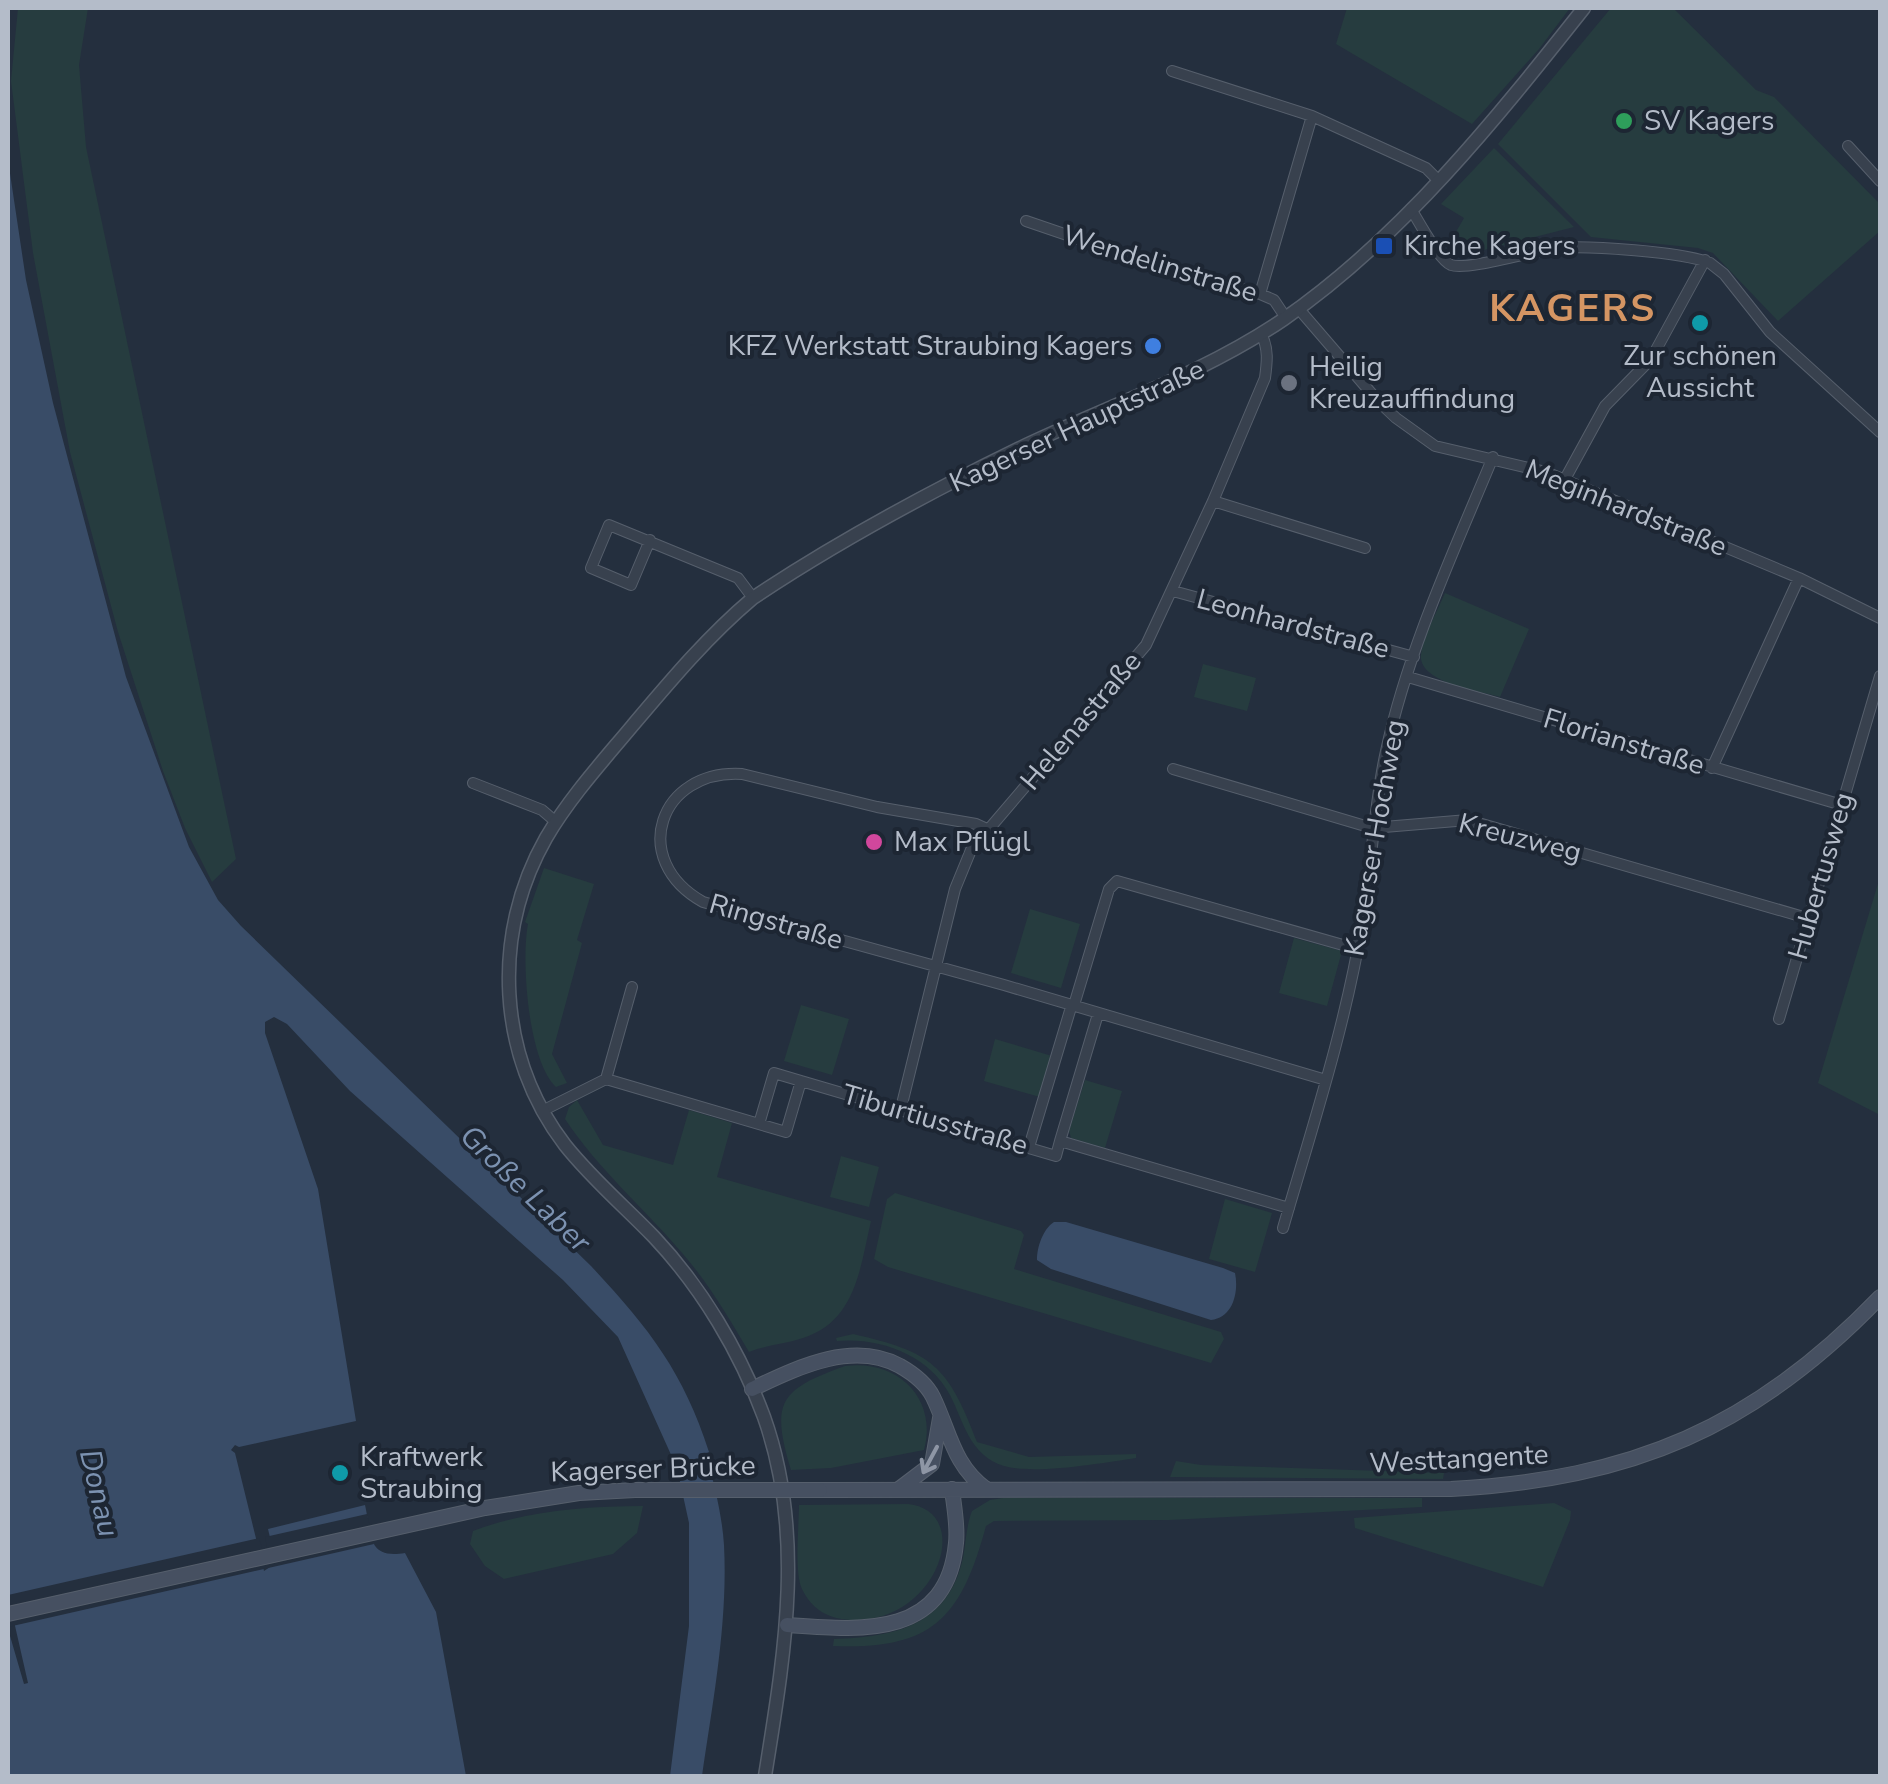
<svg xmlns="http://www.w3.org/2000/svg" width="1888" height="1784" viewBox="0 0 1888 1784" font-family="'Nunito Sans',sans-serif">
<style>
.green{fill:#263c3f}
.water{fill:#394c67}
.pier{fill:#242f3e}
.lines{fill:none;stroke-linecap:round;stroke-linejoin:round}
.minor-casing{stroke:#565f6c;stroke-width:12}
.tertiary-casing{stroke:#565f6c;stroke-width:15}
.secondary-casing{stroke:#565f6c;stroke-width:16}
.minor{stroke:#38414e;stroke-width:10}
.tertiary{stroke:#38414e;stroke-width:12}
.secondary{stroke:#465061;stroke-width:14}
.secondary-bridge-casing{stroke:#565f6c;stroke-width:16;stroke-linecap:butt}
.secondary-bridge{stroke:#465061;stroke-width:14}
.oneway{stroke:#8e96a5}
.leisure-dot{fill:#2e9e5b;stroke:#1d2633;stroke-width:4}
.transit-dot{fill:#1a4fb4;stroke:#1d2633;stroke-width:4}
.culture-dot{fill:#0f9aa8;stroke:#1d2633;stroke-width:4}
.shop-dot{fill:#3f7fe0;stroke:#1d2633;stroke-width:4}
.worship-dot{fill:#6b7280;stroke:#1d2633;stroke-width:4}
.hotel-dot{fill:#d1479c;stroke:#1d2633;stroke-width:4}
.labels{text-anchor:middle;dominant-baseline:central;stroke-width:8;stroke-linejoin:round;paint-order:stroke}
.poi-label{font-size:28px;fill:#b4bcc9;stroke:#1d2633;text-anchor:start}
.street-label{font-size:28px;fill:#b4bcc9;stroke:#1d2633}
.water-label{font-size:30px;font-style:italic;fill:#7c92b1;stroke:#1d2633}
.district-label{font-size:38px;font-weight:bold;letter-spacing:2.5px;fill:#d59563;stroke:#1d2633}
</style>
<rect width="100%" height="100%" fill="#242f3e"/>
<!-- green -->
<path class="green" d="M18,8H88L79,65L86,147L236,859L212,882L185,828L163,771L118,632L70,452L33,253L11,81Z
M1347,8H1570L1539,49L1472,124L1336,44Z
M1611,8H1673L1756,90L1774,97L1880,204V231L1778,321L1713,253L1698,248L1591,237L1498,144Z
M1494,148L1574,227L1468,254L1449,244L1464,218L1441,204Z
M1445,593L1529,629L1500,697C1480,691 1417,683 1421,654C1424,634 1437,612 1445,593Z
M1203,664L1256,678L1247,711L1194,697Z
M544,868L594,884L577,940L582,943L552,1054L567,1083L556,1087C528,1061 521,960 528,924L525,922Z
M1880,877V1115L1818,1083Z
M1030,909L1080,924L1061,988L1011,973Z
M1294,938L1342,951L1327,1006L1279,993Z
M801,1005L849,1019L832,1075L784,1061Z
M995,1039L1052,1056L1040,1097L984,1081Z
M1085,1080L1122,1091L1105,1148L1071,1138L1069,1131Z
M577,1100L603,1145L673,1165L689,1110L732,1123L717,1177L871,1221C860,1268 856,1321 803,1338C785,1344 766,1345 749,1352C729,1318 709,1284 683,1254C644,1208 599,1170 565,1119L569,1107Z
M841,1156L879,1167L869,1207L830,1197Z
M895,1193L1021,1231L1024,1235L1014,1269L1221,1332L1224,1339L1211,1363L888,1267L874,1259L887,1199Z
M1225,1199L1272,1213L1255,1272L1209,1259Z
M853,1334C932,1352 948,1365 977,1442L1029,1457L1136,1454V1458C1103,1463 1034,1475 1004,1466C969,1455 964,1422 950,1395C929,1355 880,1337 837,1341L836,1338Z
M845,1366C898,1359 938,1399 924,1450L831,1468L791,1470C771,1403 778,1390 845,1366Z
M1176,1461L1201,1465L1444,1473L1443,1479L1170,1477Z
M1003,1498H1422V1507L1169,1520L994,1521L986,1526C961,1618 933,1650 833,1646L834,1639C894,1637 948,1626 963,1558C966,1542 966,1527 972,1511L990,1500Z
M1554,1503L1571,1511L1570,1520L1543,1587L1355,1528L1354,1518Z
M908,1504C975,1511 938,1624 851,1620C829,1619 812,1610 802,1589C794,1572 799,1526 799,1505Z
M643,1506L637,1533L613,1554L504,1579L485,1566L470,1544L473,1531C526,1511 586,1506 643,1506Z"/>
<!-- water -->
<path class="water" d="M8,160L26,280L53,403L126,677L189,847L218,900L241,926L591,1266C648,1327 683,1371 709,1452L706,1454C714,1484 722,1514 724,1545C728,1622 713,1700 702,1776H670L689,1626V1523L677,1468L618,1337L563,1280L350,1091L287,1024L274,1017L265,1022V1033L318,1189L356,1421L239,1447L235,1445L231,1450L235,1453L264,1571L276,1563L268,1529L365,1505C372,1536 367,1559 405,1553L436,1612L466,1776H8V1629L24,1684L28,1683L8,1595Z
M1054,1222H1066L1223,1268L1235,1273C1239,1292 1233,1318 1211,1320L1051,1269L1037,1260C1037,1247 1043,1229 1054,1222Z"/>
<!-- pier -->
<path class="pier" d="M367,1514L374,1544L8,1627V1595L259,1538L267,1565L270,1563L265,1537Z"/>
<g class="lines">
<!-- minor casing -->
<g class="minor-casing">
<path id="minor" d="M1172,71L1312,116L1426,168L1438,180
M1848,146L1880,181
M1411,209C1419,222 1439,260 1451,265C1467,271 1536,250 1557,248C1587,245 1683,252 1710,263L1724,274L1770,332L1880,432
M1026,221L1149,263L1260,294L1274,300L1286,318
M1260,294L1312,116
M1298,308L1378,401L1396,418L1435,446L1546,472L1799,578L1880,618
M1565,479L1605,406L1651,359L1705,260
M1213,501L1365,548
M650,540L631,585L591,568L609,525L738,578L753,598
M1173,591L1414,657
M1408,677L1842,805
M1712,768L1799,578
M1173,769L1372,828L1468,820L1807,918
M473,783L542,810L556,822
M987,829L976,824L877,807L742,774C659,769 628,860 703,902L1004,985L1326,1080
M1074,1005L1109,889L1117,881L1357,949
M1779,1019L1880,676
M606,1079L632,987
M901,1108L955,889L971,850L1146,645L1213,501L1265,378C1267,363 1269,348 1261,334
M542,1111L606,1079L786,1132L801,1081L1056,1156L1060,1141L1289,1208
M759,1124L774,1073L801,1081
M1060,1141L1098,1014
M1029,1147L1072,1004
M1283,1228C1312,1128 1345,1028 1362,925C1372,867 1373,809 1386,751C1408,650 1453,553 1493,457"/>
</g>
<!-- tertiary casing -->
<g class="tertiary-casing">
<path id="tertiary" d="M765,1776C784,1657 806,1535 764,1417C740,1352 702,1288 654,1237C624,1206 592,1179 565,1145C497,1056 491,935 546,838C570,797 603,761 633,725C671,680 708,636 753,598C832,545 932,491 1018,449C1107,406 1202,375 1284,319C1402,237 1496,119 1584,8"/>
</g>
<!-- secondary casing -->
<g class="secondary-casing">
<path id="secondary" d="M752,1389C797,1368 852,1340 900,1366C914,1374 926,1383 933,1397C950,1432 953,1465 986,1489
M899,1489L932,1464L940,1418
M820,1490L1451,1489C1632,1479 1754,1428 1880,1297
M8,1614L485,1508L579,1493L635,1490
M787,1625C858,1630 947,1640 956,1543C958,1526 954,1507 952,1489"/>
</g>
<!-- minor -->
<use href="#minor" class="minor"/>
<!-- tertiary -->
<use href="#tertiary" class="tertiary"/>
<!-- secondary -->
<use href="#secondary" class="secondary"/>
<!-- secondary-bridge casing -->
<g class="secondary-bridge-casing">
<path id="secondary-bridge" d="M635,1490H820"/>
</g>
<!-- secondary-bridge -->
<use href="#secondary-bridge" class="secondary-bridge"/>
</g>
<!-- one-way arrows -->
<defs><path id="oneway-shaft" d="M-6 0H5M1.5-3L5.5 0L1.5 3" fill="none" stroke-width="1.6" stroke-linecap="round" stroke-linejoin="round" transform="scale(2.5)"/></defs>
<use class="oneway" href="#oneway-shaft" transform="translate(930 1460) rotate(118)"/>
<!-- markers -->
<circle class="leisure-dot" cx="1624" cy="121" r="10"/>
<rect class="transit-dot" x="1374" y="236" width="20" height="20" rx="5"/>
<g class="culture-dot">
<circle cx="1700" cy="323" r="10"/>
<circle cx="340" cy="1473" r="10"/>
</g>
<circle class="shop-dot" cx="1153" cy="346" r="10"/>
<circle class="worship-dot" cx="1289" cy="383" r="10"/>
<circle class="hotel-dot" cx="874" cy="842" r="10"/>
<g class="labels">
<!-- poi labels -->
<g class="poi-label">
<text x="1644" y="121">SV Kagers</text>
<text x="1404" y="246">Kirche Kagers</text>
<text x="1133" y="346" text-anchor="end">KFZ Werkstatt Straubing Kagers</text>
<text x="1700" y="356" text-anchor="middle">Zur schönen<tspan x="1700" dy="32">Aussicht</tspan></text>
<text x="1309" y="367">Heilig<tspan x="1309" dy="32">Kreuzauffindung</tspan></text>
<text x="894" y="842">Max Pflügl</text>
<text x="360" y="1457">Kraftwerk<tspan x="360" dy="32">Straubing</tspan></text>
</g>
<!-- street labels -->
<g class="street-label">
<text transform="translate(1160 264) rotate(17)">Wendelinstraße</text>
<text transform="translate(1077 426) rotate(-25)">Kagerser Hauptstraße</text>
<text transform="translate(1626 508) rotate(22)">Meginhardstraße</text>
<text transform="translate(1293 624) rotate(15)">Leonhardstraße</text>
<text transform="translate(1081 721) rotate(-50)">Helenastraße</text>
<text transform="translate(1624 742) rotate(17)">Florianstraße</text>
<text transform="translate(1375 838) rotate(-80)">Kagerser Hochweg</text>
<text transform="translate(1520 838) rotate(14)">Kreuzweg</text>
<text transform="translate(1821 876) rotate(-74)">Hubertusweg</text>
<text transform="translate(776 922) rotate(16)">Ringstraße</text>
<text transform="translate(935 1120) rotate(16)">Tiburtiusstraße</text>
<text transform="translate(1459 1459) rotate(-3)">Westtangente</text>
<text transform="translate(653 1469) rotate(-2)">Kagerser Brücke</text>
</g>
<!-- water labels -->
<g class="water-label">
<text transform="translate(525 1189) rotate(44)">Große Laber</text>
<text transform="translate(99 1493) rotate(77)">Donau</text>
</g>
<!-- district labels -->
<g class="district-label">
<text x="1573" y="308">KAGERS</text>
</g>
</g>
<!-- border -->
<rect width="1888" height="1784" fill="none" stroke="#b4bcc9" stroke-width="20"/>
</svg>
